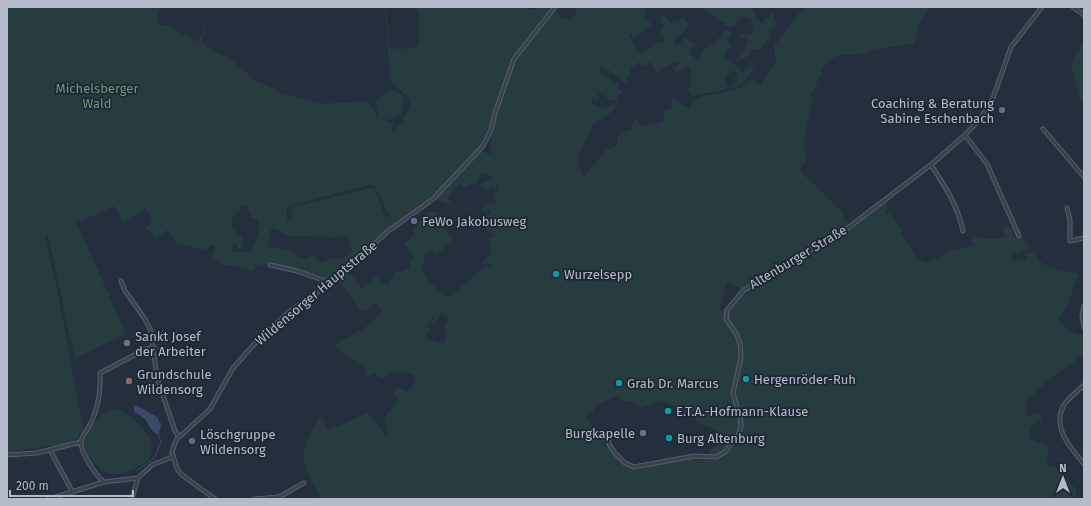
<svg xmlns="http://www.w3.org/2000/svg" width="1091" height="506" viewBox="0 0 1091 506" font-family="'Fira Sans',sans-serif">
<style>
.green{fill:#263c3f;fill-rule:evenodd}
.water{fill:#394c67}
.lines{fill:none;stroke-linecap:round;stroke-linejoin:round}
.stream{stroke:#394c67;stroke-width:1}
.street-casing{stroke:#565f6c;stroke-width:5}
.street{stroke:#38414e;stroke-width:3}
.service-dot{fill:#5c6f8a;stroke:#1d2633;stroke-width:1.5}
.culture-dot{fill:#0f9aa8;stroke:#1d2633;stroke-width:1.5}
.worship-dot{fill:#6b7280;stroke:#1d2633;stroke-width:1.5}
.education-dot{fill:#8d6e63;stroke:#1d2633;stroke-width:1.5}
.labels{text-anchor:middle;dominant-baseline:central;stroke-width:3.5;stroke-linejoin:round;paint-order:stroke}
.park-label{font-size:13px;fill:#6b9a76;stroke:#1d2633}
.poi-label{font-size:13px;fill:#b4bcc9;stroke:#1d2633;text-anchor:start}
.street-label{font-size:13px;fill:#b4bcc9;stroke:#1d2633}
</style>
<rect width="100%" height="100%" fill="#242f3e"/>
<!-- green -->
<path class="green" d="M7,7H161L158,14V25L168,26L198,42L203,32L211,7L201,43L220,55L226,56L256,81L277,90L279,93L322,104L368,101L378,118L394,124L391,129L394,132L395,128L403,121L402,119C421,95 401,97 390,80L385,7H386L389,47C395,50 413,49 419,45V12L416,9L400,7H524L530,9L553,7L560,18H569L576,14L577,7H655L653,9L647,7L644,16L651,24L650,26L644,28L643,32L637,34L636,37H633L632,34L629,35L638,52L642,54L657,42L663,44L664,38L658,34L664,27L660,21L661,15H664L671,23L675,20L680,21L682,16L688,23L686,30L673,42L678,46L685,37L686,38L695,45L689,50V52L697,60L700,58L702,52L710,45L713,46L725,30L731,32L730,38L725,39L732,45L726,51L725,57L739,67L741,72H744L746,68L755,67L743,83L734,87L732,85L739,81L736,78L737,72L733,70L725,78L729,87C718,94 703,91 693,97L688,91L692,84L690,67L687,65L679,71H674L673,69L679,64L676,62L661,68L657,73L650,62L642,67L639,62L632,67L626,83L603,66L599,67L600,73L614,82L619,83L618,89L622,92L615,101H610L605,96L598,93L599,101L593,99L591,101L593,104L604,108L611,106L613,103H617L613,111L593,125L577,157L578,166L584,177L607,149L617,146V138L620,133L631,130L635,119L643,126L663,122L664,111L671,108L672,99C679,99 681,107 689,108L694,100L699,97L738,89L749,81H754L760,85L776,63L774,46L801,11L807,7H931L919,24L914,43L870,51L869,53C859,55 847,54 837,56C821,61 819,83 811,95L813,98L803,143L807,159L802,165L800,171L843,212L844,219L848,224L860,217L866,216L884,202L888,207L885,213H891L916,258L927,263L955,249L973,246L971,239L972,237L998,239L1005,236L1002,229L1006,226L1012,229L1014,236L1023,238L1029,246L1028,249L1011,256L1013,262L1026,259V254L1030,252L1036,254L1043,265L1045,264L1050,268L1078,274L1067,306L1058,320L1070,332L1083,336L1084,356H1078L1074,363L1068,365L1035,391L1036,393C1027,399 1024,407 1027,417L1038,413L1041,414V420L1030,427V439L1045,444L1048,449L1047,466H1054L1076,489V499H321C300,460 297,454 320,415L329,430L368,413L387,436C390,418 376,422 396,405L397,399L394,392L395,389L399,387L407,392L416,382L413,374C397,372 398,370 383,378L379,377L375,373L366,377L367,371L364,368L335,347V344L365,328L383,311L376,303L365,311L360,310L338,279L348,271L362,288L377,276L381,281L389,284L394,272L404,271L409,268L410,261L415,258L404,244L415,235L413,232L414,230L427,213L432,211L439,213L442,225L454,241L436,254L430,251L423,256L425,263L420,266L427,278V280L445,295L446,297H449L485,267L492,265L489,263L483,264L482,262L492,253L489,238L496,236L488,231L485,225L481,224L479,221L481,217L488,216L491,213L489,210L483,212L481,209L486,204L496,203L494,193L500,190L497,182L496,188L491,187L488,191L481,186V183L493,179L492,177L486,173L481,175L475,185H468L465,188L460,184C454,187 450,193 447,198L453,205L435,199L429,205L427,204L392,225L369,248L354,259L332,280L269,263L266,265H259L251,272L246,268L219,264L211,255L215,249L214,244L203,250L175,242L167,230L155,239L146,227L153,222L145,208L123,223L114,206L77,223L126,334L75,359L48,236L45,237L56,283L83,429L77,440L65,444L7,452ZM489,134L491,136V154L476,151L482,143L483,138ZM369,185L375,186L390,217L386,218L374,187L293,207L291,221L287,220V207ZM248,205V211L252,218H256L259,221C261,232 256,244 248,252H234L232,250L233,244H236L239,249L242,248V237L231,228L233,220L232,217L240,210L238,206ZM274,228L286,235L293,236L337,237L345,235L348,237L352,251L340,260L334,258L319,263L314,254L307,258H299L294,252L268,246L271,229ZM727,282L741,288L723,312L719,310ZM436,312L430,325H433L442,313L449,318V320L445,324L446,335L444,344L425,338L430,329L427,326ZM615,396L622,401L632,402L641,408L662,401L683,410L702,425L713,429L718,436L717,446L712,448L708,455L712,460H695L688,458L637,469L624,464L610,448L604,445V443L608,442L607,439C598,437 593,426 586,419L587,415L593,412L594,407Z
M701,7H750L755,12L756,19L762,24L766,18L770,17V13L773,14L777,26L776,28L769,29L770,36L761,50L751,49L749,56L737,61L734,59L738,58L741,52H744L745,47L748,44L747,36L738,40L742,34L748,35L755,30L753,29L752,20L748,17H741L732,28L727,27L726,23L720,21Z
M1082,45L1084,46V105L1081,101L1071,64L1074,56Z
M388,91H397L404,97L401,115L387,120L378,118L376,102Z
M115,409C132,414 145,428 152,445L149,460C117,481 99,480 83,443C90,429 98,411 115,409Z"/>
<!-- water -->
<path class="water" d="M136,405L157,417L161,425L159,433L156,434C146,425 149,418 134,412V406Z"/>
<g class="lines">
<!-- stream -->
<path class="stream" d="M811,8L812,7
M138,470L154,458L161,442L158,433"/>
<!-- street casing -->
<g class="street-casing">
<path id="street" d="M1073,7L1084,15
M1043,129L1084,177
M965,135L987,164L1019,236
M931,165C945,186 958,206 963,231
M1067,208L1070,220V241L1084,238
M270,265L297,271L331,283
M121,281L125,291L145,319L151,331L157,378L175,431L179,437
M1084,306L1082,315L1084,327
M1084,385C1078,391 1069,397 1064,405C1051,428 1071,448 1084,464
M608,433L609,444L615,453L625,463L634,467L694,456L716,457L725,452L738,435L741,426L740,417L733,393L741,358L740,344L737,335L726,319L727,310L744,290L848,228L933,163L965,135L980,119L993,98L1011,47L1042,7
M50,450L72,491
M7,455L37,453L81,442
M104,482C96,476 80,451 81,442C82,436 87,430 90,425C98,409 101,391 100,373L146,349L154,347
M49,499L104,482L138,478L152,465L172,457
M132,499L138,478
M215,499L182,475L177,469L172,452L176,440L210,409L233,368L259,339L289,312L335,280L387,232L433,199L483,146L491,130L495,113L514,59L555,7
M254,499L279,497L304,483"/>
</g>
<!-- street -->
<use href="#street" class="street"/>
</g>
<!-- markers -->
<g class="service-dot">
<circle cx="1002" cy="110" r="4"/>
<circle cx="414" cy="221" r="4"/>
<circle cx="192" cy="441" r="4"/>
</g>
<g class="culture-dot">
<circle cx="556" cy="274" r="4"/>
<circle cx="746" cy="379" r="4"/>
<circle cx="619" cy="383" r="4"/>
<circle cx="668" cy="411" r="4"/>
<circle cx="669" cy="438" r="4"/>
</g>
<g class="worship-dot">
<circle cx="127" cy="343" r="4"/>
<circle cx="643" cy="433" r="4"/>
</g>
<circle class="education-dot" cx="129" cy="381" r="4"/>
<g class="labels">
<!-- park labels -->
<g class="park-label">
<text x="97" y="88">Michelsberger<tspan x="97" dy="15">Wald</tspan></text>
</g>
<!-- poi labels -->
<g class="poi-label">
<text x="994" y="103" text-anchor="end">Coaching &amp; Beratung<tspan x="994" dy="15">Sabine Eschenbach</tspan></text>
<text x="422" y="221">FeWo Jakobusweg</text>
<text x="564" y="274">Wurzelsepp</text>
<text x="135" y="336">Sankt Josef<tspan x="135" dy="15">der Arbeiter</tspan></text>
<text x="137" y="374">Grundschule<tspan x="137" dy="15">Wildensorg</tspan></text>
<text x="754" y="379">Hergenröder-Ruh</text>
<text x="627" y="383">Grab Dr. Marcus</text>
<text x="676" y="411">E.T.A.-Hofmann-Klause</text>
<text x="635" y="433" text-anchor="end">Burgkapelle</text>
<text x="200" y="434">Löschgruppe<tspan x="200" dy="15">Wildensorg</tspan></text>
<text x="677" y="438">Burg Altenburg</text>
</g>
<!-- street labels -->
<g class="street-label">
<text transform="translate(798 257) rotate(-31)">Altenburger Straße</text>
<text transform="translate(316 293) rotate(-40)">Wildensorger Hauptstraße</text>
</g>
</g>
<!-- border -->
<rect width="1091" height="506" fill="none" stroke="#b4bcc9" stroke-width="16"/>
<!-- north arrow -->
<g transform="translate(1063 478)" stroke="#1d2633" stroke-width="3" paint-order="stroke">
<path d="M0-3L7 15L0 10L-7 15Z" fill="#b4bcc9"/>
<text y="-6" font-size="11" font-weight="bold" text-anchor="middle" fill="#b4bcc9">N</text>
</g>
<!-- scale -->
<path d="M10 490v6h123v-6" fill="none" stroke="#b4bcc9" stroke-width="2"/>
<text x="16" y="490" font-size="12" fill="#b4bcc9" stroke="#1d2633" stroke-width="3" paint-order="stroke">200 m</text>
</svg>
